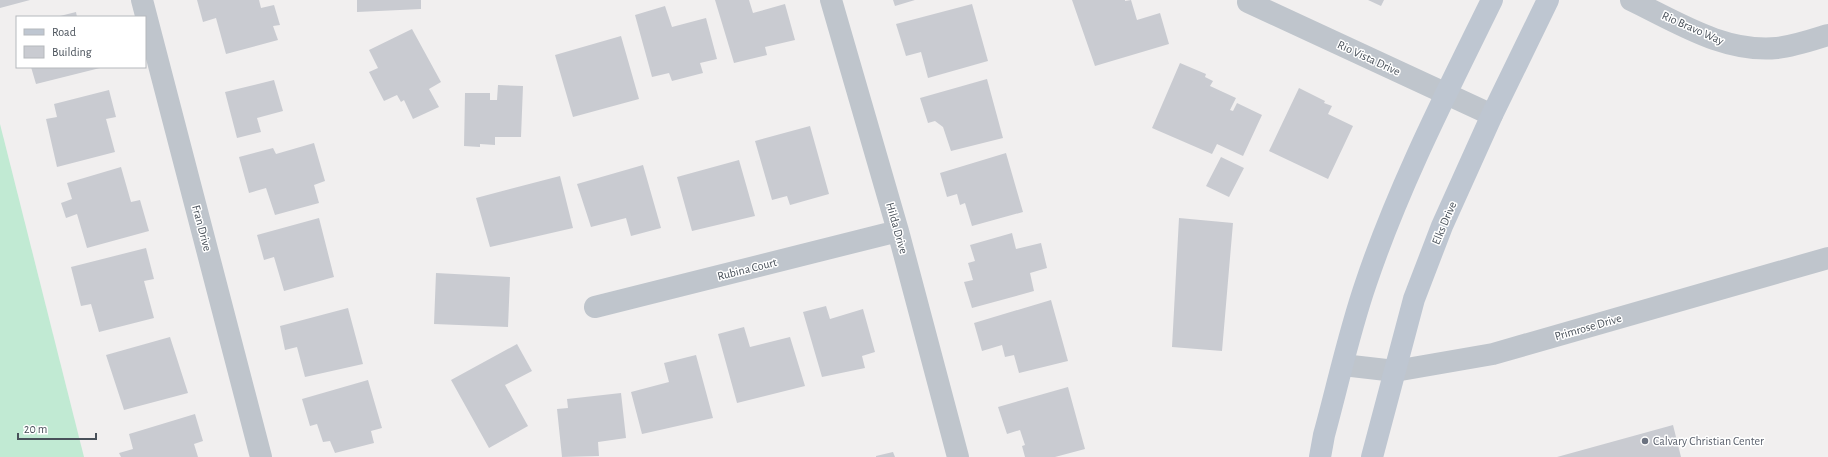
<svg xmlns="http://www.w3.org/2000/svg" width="1828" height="457" viewBox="0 0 1828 457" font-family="'Alegreya Sans',sans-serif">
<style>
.grass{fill:#c1ead3}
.building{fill:#c9cbd1}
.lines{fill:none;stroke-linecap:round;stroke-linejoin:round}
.minor{stroke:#bfc5cc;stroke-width:22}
.secondary{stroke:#bec6d1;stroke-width:22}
.worship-dot{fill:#6b7280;stroke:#fff;stroke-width:1.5}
.labels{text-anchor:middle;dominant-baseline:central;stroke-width:3;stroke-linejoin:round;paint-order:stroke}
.street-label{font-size:12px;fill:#49515a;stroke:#fff}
.worship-label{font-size:12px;fill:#5b616d;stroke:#fff;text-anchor:start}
</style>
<rect width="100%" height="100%" fill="#f1efef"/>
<!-- grass -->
<path class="grass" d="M0,124L84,457H0Z"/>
<!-- building -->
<path class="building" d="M0,0H30L0,8Z
M197,0H259L261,8L274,5L280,25L273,26L278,40L226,54L216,18L203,22Z
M357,0H421V9L357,12Z
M715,0H749L753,13L785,4L795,40L765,47L767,55L734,63Z
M893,0H915L895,6Z
M1072,0H1125V1L1131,0L1137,20L1160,13L1169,44L1095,66Z
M1368,0H1384L1381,6Z
M972,4L988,61L928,78L921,52L906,56L896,24Z
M665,6L672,27L706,18L717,59L700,63L703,73L672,81L669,73L652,77L635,15Z
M76,12L77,17H60V16Z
M412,29L441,82L429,89L439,107L413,119L404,100L401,102L397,95L384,101L369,72L378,68L369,50Z
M621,36L639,99L573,117L555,55Z
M1180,63L1206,74L1205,77L1213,81L1210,86L1236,98L1230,110L1233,111L1237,103L1262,115L1243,156L1217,144L1212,154L1152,128Z
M31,67H100V68L36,84Z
M987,79L1003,138L951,151L943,127L935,121L928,123L920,98Z
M274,80L283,111L257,118L261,132L237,138L225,92Z
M498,85L523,86L521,137H495V145L480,144V147L464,146L465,93H490V100H497Z
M1299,88L1325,101L1324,103L1332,106L1328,114L1353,126L1328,179L1269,151Z
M109,90L116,117L106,119L115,152L57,167L46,119L57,117L54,104Z
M810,126L829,194L790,205L787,196L772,200L755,141Z
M314,143L325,181L314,185L319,203L275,215L266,188L249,193L239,157L273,148L276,154Z
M1006,153L1023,212L972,226L965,203L960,205L957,194L947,197L940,173Z
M1221,157L1244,168L1229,197L1206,186Z
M739,160L755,216L692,231L677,177Z
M643,165L661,228L631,236L626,218L591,227L577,184Z
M121,167L131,202L140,200L149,231L87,248L77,214L66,218L61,203L72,199L67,183Z
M560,176L573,228L490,247L476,198Z
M319,218L334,277L284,291L274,257L264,260L257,235Z
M1179,218L1233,223L1222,351L1172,347Z
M1012,233L1016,249L1041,243L1047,268L1030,273L1034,291L972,308L964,282L973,280L968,263L975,261L970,245Z
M146,248L154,279L144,281L154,318L99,332L91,304L81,306L71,267Z
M436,273L510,277L508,327L434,324Z
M1051,300L1068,361L1019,373L1014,355L1005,357L1002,345L982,351L974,323Z
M826,306L830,319L863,309L875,352L862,356L865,368L822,377L803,312Z
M348,308L363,364L305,377L297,347L285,350L280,326Z
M744,327L750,347L790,337L805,386L737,403L718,334Z
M170,337L188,393L124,410L106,355Z
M517,344L532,371L505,385L528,426L489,448L451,380Z
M696,355L713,418L642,434L631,392L669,382L664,363Z
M368,380L382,428L371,431L374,443L335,453L330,441L323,442L317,424L310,426L302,399Z
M1068,387L1085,449L1055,457H1025L1022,446L1025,445L1020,430L1007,434L998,407Z
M621,393L626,438L598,442L599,456L562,457L557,409L568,408L567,399Z
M195,414L203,441L194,444L198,457H121L119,453L133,449L129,434Z
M1673,425L1681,457H1557Z
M893,452L895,457H876V456Z"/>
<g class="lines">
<!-- minor -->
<path class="minor" d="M142,0L261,457
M831,0L898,231L958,457
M1249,0L1248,2L1492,115
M1631,0C1677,22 1724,53 1777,48C1795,46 1812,40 1828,35
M595,307L898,231
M1343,365L1395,371L1493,354L1828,258"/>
<!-- secondary -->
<path class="secondary" d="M1320,457L1324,435C1338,384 1349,332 1366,283C1399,185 1447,92 1492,0
M1372,457L1414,299L1442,226L1492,115L1548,0"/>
</g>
<!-- markers -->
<circle class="worship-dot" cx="1645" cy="441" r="4"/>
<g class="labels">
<!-- street labels -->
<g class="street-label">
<text transform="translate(1693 28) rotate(24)">Rio Bravo Way</text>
<text transform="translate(1369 58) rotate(25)">Rio Vista Drive</text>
<text transform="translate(1444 223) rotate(-67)">Elks Drive</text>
<text transform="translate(202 228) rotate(75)">Fran Drive</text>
<text transform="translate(897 228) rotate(74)">Hilda Drive</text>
<text transform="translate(747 269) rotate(-14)">Rubina Court</text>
<text transform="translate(1588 327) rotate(-16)">Primrose Drive</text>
</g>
<!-- worship labels -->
<g class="worship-label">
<text x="1653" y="441">Calvary Christian Center</text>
</g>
</g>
<!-- legend -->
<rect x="16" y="16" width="130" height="52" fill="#ffffff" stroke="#b6b9bd"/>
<rect x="24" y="29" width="20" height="6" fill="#bec6d1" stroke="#b6b9bd"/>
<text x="52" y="36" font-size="12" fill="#49515a">Road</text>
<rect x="24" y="46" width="20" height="12" fill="#c9cbd1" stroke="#b6b9bd"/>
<text x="52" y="56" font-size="12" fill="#49515a">Building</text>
<!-- scale -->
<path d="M18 433v6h78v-6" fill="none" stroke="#49515a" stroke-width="2"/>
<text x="24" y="433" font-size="12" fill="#49515a" stroke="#ffffff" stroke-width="3" paint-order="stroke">20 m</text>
</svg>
